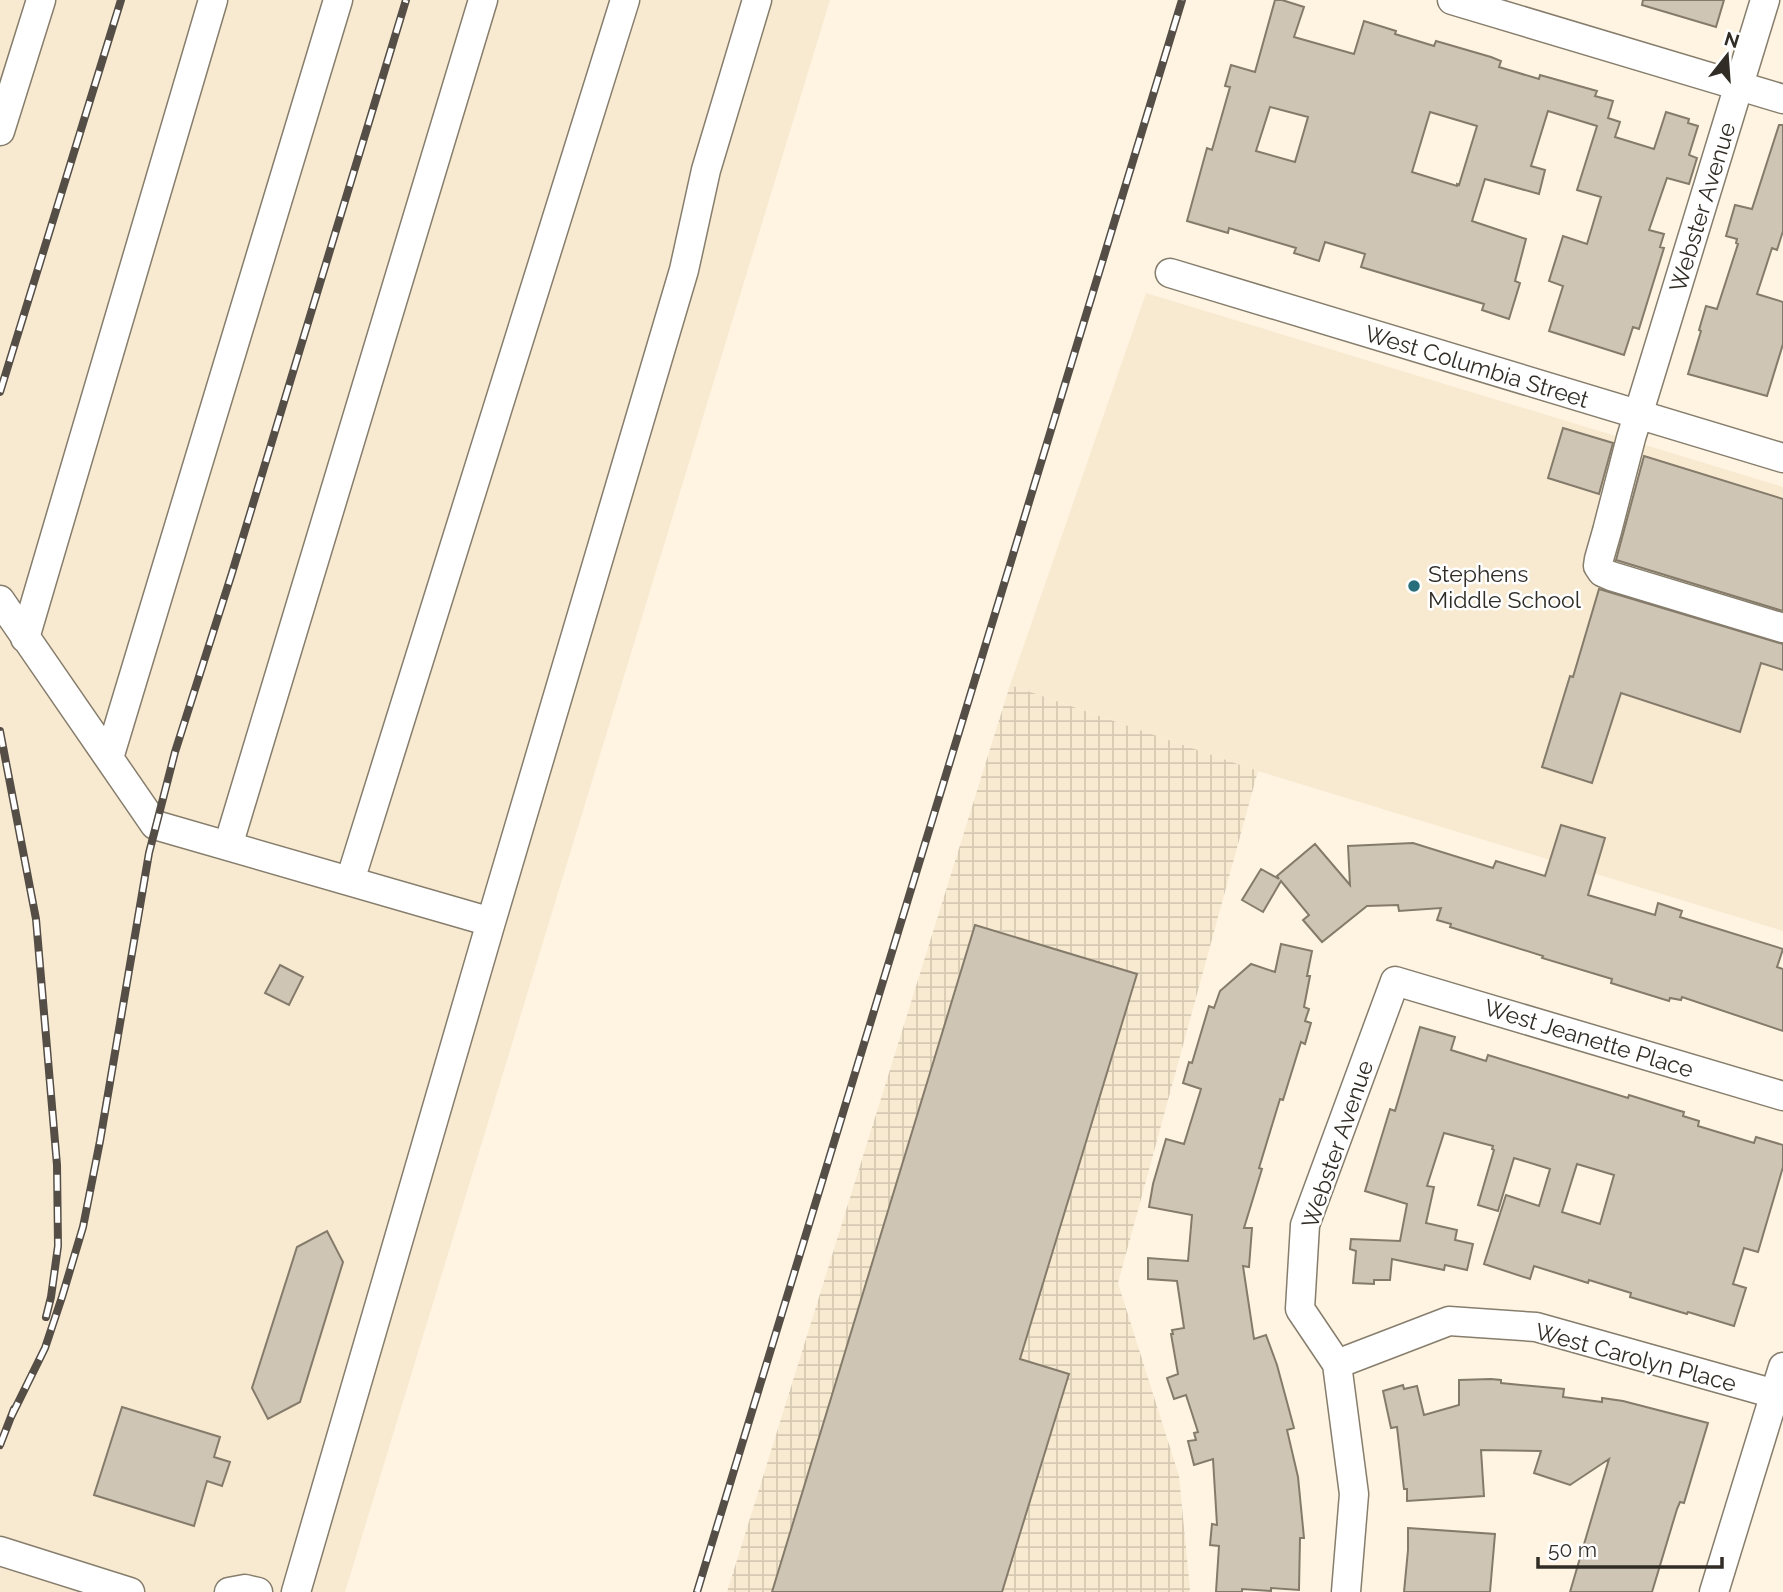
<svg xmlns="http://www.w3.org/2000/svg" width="1783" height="1592" viewBox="0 0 1783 1592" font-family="Raleway,sans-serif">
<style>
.built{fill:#f8ead1}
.industrial{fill:url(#industrial-grid)}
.building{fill:#cfc5b4;stroke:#857b6b;stroke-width:2;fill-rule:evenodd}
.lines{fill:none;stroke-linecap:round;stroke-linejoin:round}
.minor-casing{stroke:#867d6c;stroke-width:31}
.minor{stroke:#fff;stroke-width:28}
.rail-casing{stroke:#544e46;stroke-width:8}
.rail{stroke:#fff;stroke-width:5;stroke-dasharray:16;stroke-linecap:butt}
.poi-dot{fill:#276e7c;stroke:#fff;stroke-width:2.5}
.labels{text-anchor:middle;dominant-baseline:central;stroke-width:5;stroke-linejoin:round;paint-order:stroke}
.street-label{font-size:23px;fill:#312d26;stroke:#fff}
.poi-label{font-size:23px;fill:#312d26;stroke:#fff;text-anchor:start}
</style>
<defs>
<pattern id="industrial-grid" width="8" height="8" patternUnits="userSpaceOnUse" patternTransform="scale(1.75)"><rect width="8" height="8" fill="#f8ead1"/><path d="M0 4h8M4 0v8" fill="none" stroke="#d5c9b3"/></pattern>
</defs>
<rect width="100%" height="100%" fill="#fff4e2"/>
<!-- built -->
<path class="built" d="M0,0H830L345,1592H0Z
M1146,293L1783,487V931L1258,771L1010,685Z"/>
<!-- industrial -->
<path class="industrial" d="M1010,685L1258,771L1118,1283L1179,1476L1190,1589L1189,1592H727Z"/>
<!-- building -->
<path class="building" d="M1275,0H1282L1304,7L1294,37L1354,54L1364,21L1396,31L1395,34L1434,46L1436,41L1491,57L1501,61L1499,67L1539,79L1540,75L1597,91L1595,96L1613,101L1608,118L1620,122L1615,137L1654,149L1666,112L1689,119L1688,123L1698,126L1689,155L1697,158L1689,184L1667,178L1649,230L1664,234L1660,247L1664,248L1639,329L1633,327L1624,355L1549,331L1563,286L1549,281L1563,236L1587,244L1601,197L1577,190L1597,126L1548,111L1531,166L1545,170L1539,194L1485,179L1472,221L1526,239L1515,281L1520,283L1509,319L1482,310L1484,304L1361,267L1365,254L1325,242L1319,261L1294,253L1296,248L1229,228L1228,233L1187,221L1207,148L1212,150L1230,87L1225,86L1231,65L1255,72ZM1270,107L1308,117L1295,162L1256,151ZM1430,112L1477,126L1459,185L1457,184V186L1412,172Z
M1643,0H1724L1716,27L1642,5Z
M1779,125H1783V231L1777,250L1772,248L1757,294L1783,302V344L1767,396L1688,374L1701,331L1699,330L1706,306L1717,309L1738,244L1736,243L1737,239L1726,236L1735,205L1752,209Z
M1563,428L1613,443L1599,494L1548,478Z
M1644,456L1783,499V611L1616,560Z
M1599,589L1783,644V670L1761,663L1740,732L1621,693L1592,783L1542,767L1570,676L1573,677Z
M1561,825L1605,838L1588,895L1655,915L1658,903L1682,911L1680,917L1783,949L1777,967L1783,969V1031L1682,997L1681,1000L1670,998L1669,1001L1611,983L1612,979L1542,958L1543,956L1450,927L1451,924L1437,920L1441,908L1399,911L1398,905L1367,906L1322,942L1303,920L1309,915L1281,881L1263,912L1242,900L1261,869L1279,879L1277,876L1315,844L1350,885L1348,846L1413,843L1493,868L1496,861L1545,876Z
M975,925L1137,974L1020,1359L1069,1374L1002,1592H772Z
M1281,944L1312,951L1307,976H1310L1304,1007L1309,1009L1305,1021L1311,1023L1305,1044L1301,1042L1283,1100L1280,1099L1259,1168L1262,1169L1244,1228H1252L1249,1267L1243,1266L1254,1339L1266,1335L1277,1365L1294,1428L1287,1430L1298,1477L1304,1538H1300L1299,1590L1271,1588V1591L1242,1589V1592H1216L1219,1546L1210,1545L1212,1524L1217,1525L1213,1459L1194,1465L1188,1441L1196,1440L1194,1433L1198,1432L1186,1395L1174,1399L1167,1378L1178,1374L1171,1334H1173L1172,1330L1184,1328L1177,1281L1148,1279V1258L1188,1261L1192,1215L1149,1207L1153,1184L1166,1139L1184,1144L1201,1089L1183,1083L1189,1062L1192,1063L1209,1006L1214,1008L1220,991L1251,964L1275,972Z
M280,965L303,977L289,1005L265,993Z
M1420,1027L1455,1037L1451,1050L1486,1061L1488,1055L1628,1098L1629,1095L1677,1110L1684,1112L1683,1116L1699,1121L1698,1126L1754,1143L1756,1137L1783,1145V1167L1758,1252L1744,1248L1733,1284L1746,1288L1734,1326L1688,1312L1687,1314L1630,1297L1631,1293L1589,1280L1588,1283L1534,1266L1530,1279L1484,1264L1506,1195L1539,1206L1550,1169L1514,1158L1498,1211L1478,1205L1494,1150L1492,1149L1493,1146L1444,1133L1427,1186L1434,1187L1426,1223L1457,1230L1455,1240L1473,1244L1467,1270L1445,1265L1444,1270L1392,1259L1390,1280H1374V1284L1353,1283L1356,1251L1350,1249L1351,1239L1400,1241L1407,1204L1365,1191L1390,1109L1395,1111ZM1577,1164L1614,1175L1600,1224L1562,1212Z
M327,1231L343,1262L300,1402L268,1419L252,1388L297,1247Z
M1491,1379L1501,1380V1383L1564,1389L1563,1397L1602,1402V1398L1623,1401L1708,1423L1684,1503L1680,1502L1677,1509L1652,1592H1570L1609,1459L1570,1485L1534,1473L1541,1451L1481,1450L1484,1496L1407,1501V1489H1404L1397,1427L1391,1428L1383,1391L1403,1385L1404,1389L1417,1386L1424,1415L1459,1405V1380Z
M122,1407L220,1437L214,1457L230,1462L222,1486L207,1481L194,1526L94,1495Z
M1408,1528L1495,1534L1490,1592H1404L1408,1550Z"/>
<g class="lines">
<!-- minor casing -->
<g class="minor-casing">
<path id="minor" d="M1452,0L1783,99
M1765,0L1631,438L1607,531L1599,559L1598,566L1602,572L1611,576L1783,628
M0,131L41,0
M1170,273L1783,458
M0,600L155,825L491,922
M25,638L213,0
M109,758L338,0
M228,846L483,0
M350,881L625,0
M1337,1364L1449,1321L1536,1327L1775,1394
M0,1551L130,1592
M229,1592L245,1589L258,1592
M296,1592L491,922L684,270L706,170L757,0
M1346,1592L1354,1494L1337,1364L1300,1309L1305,1225L1395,981L1783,1096
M1714,1592L1783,1367"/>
</g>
<!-- minor -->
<use href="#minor" class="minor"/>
<!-- rail casing -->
<g class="rail-casing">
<path id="rail" d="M0,392L121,0
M0,731L36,919L57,1165L58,1246L51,1297L46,1317
M11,1417L45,1348L62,1297L83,1227L100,1141L149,853L175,752L232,573L406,0
M0,1445L14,1409
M697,1592L1182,0"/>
</g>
<!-- rail -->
<use href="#rail" class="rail"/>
</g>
<!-- markers -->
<circle class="poi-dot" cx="1414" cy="586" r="7"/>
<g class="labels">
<!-- street labels -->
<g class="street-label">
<text transform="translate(1702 207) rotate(-73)">Webster Avenue</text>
<text transform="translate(1477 366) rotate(17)">West Columbia Street</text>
<text transform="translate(1589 1038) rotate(17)">West Jeanette Place</text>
<text transform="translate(1337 1144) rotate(-71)">Webster Avenue</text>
<text transform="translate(1636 1357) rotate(15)">West Carolyn Place</text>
</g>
<!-- poi labels -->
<g class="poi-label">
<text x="1428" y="573">Stephens<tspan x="1428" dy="26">Middle School</tspan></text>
</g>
</g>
<!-- north arrow -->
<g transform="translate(1727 56) rotate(17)" stroke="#ffffff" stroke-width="5" paint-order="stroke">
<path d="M0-5L12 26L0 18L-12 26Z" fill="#312d26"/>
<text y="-10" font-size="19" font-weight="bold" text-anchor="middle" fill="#312d26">N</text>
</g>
<!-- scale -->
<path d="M1538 1557v10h184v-10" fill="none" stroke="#312d26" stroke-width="3.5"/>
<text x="1548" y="1557" font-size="21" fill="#312d26" stroke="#ffffff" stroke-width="5" paint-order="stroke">50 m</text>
</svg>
